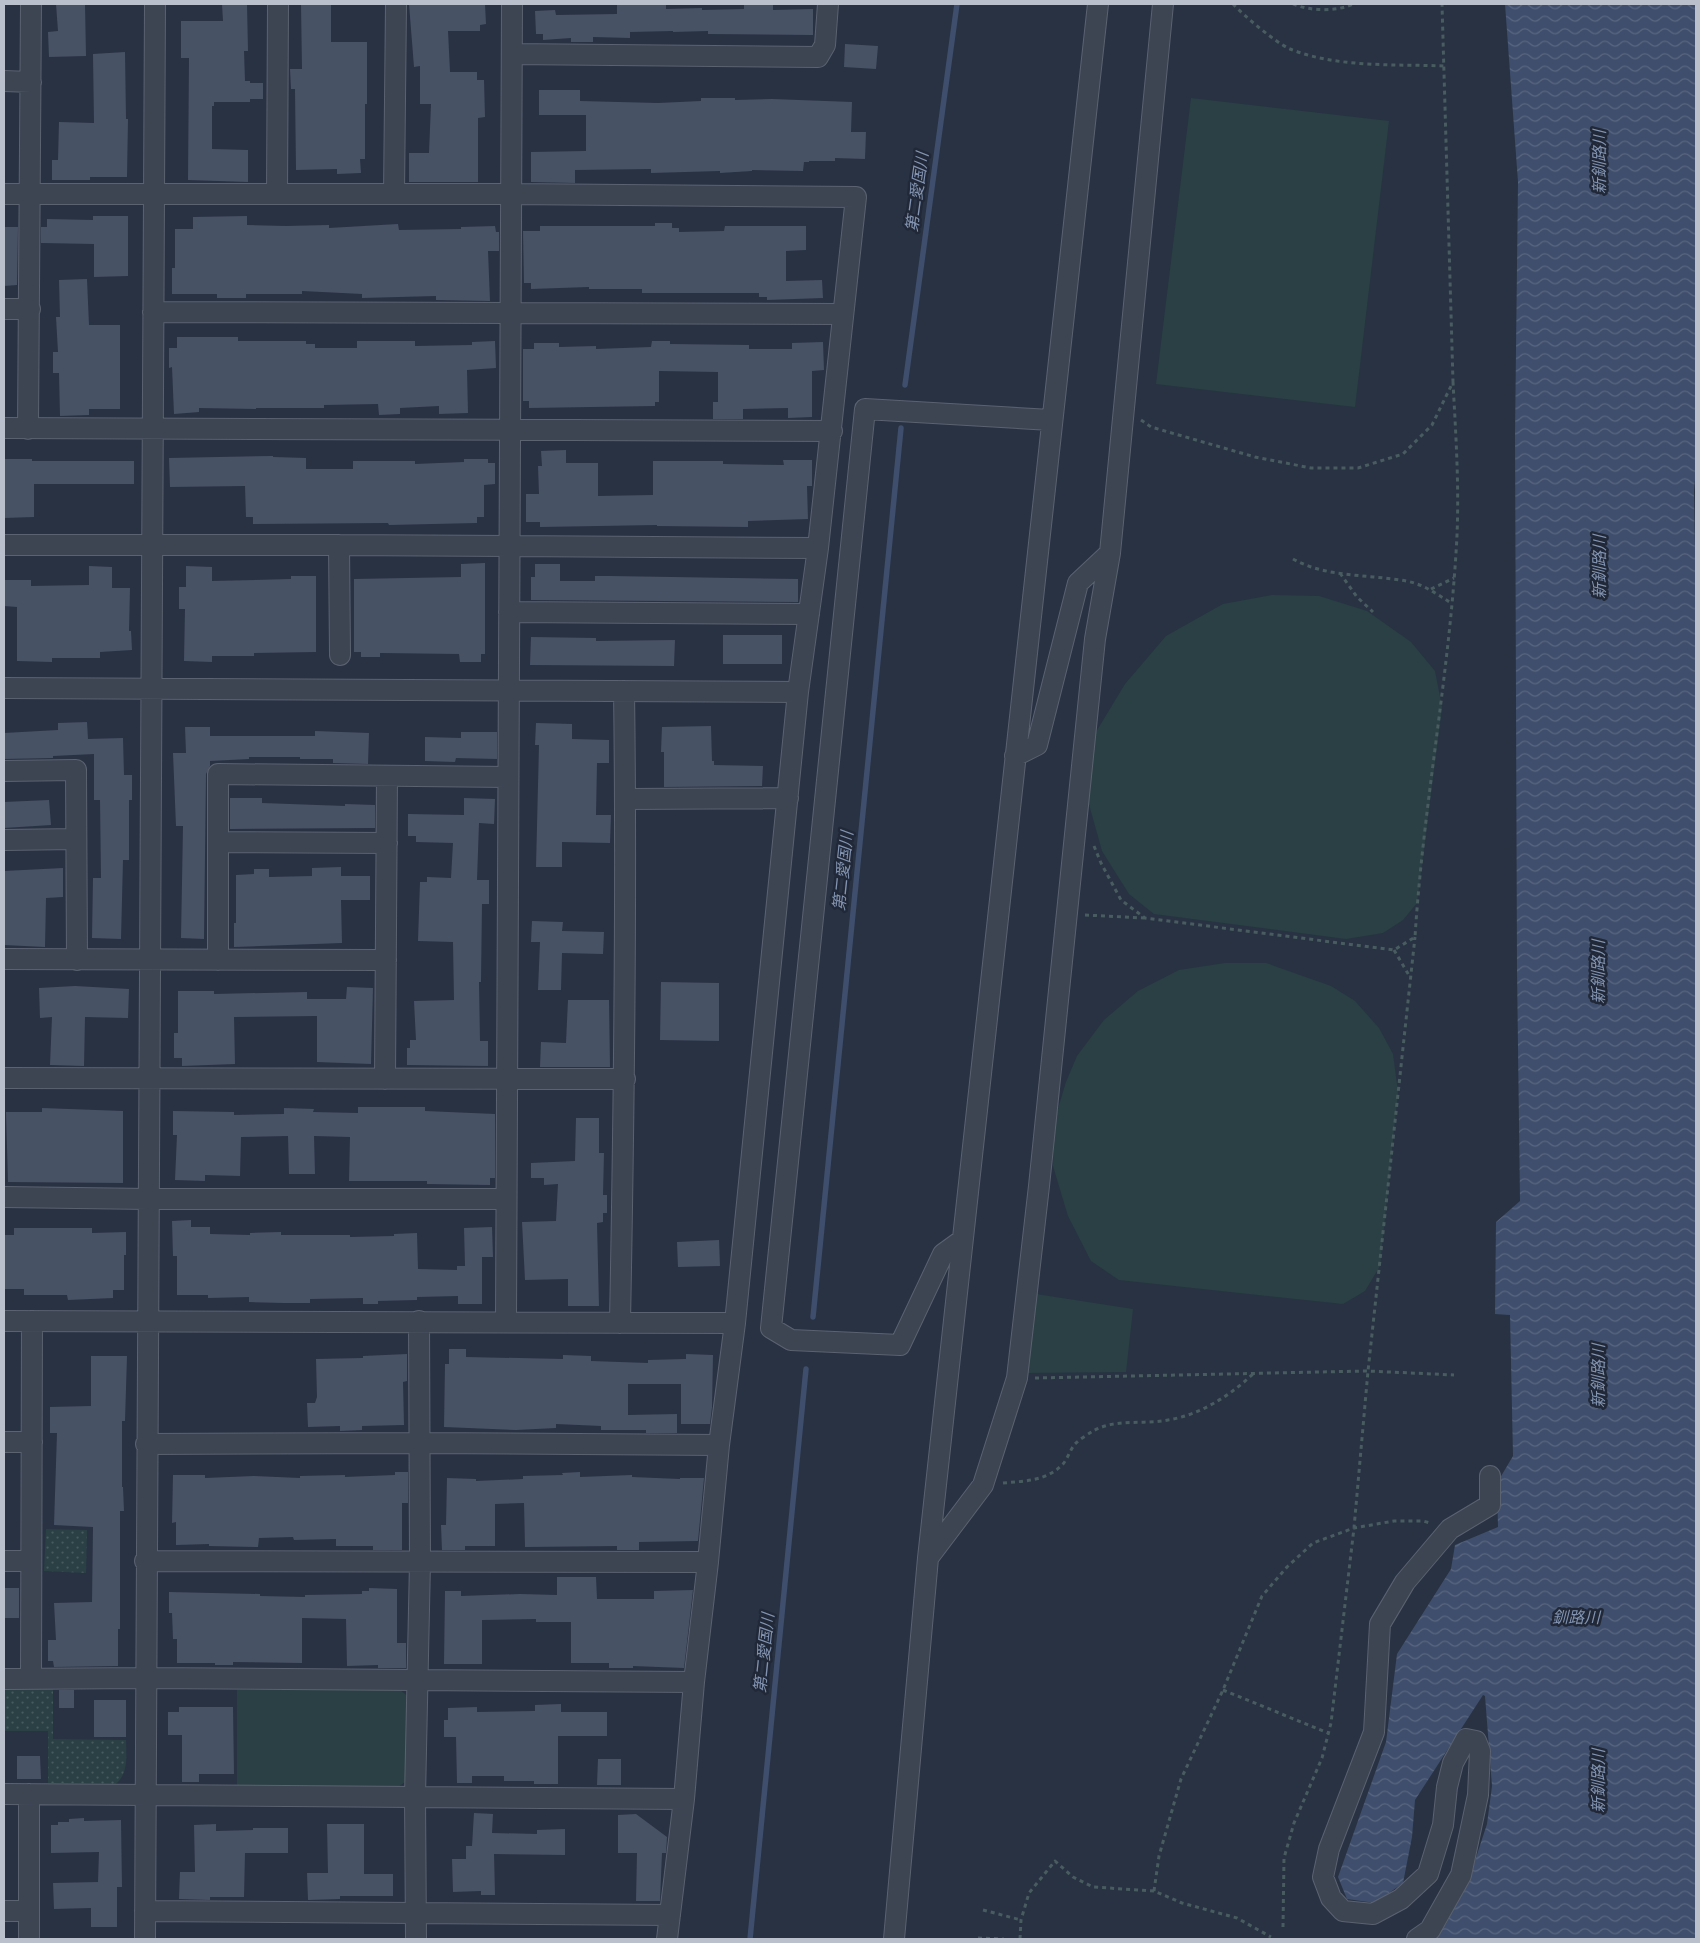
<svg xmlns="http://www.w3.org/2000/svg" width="1700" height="1943" viewBox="0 0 1700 1943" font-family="'Public Sans','Noto Sans JP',sans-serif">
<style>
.grass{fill:url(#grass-dots)}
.park{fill:#2a4044}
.water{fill:url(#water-waves)}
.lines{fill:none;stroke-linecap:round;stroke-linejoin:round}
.stream{stroke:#3f4e6c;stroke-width:5.5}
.building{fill:#485265}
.minor-casing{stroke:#5b6270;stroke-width:22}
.path{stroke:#495c60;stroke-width:3;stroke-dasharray:4 4;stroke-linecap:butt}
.minor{stroke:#3d4553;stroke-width:20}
.labels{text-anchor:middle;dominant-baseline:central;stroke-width:5;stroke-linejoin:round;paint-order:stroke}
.water-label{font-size:16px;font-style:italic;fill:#8394b2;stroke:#212938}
</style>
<defs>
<pattern id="grass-dots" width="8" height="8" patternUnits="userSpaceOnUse" patternTransform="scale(1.25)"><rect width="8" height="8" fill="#2a4044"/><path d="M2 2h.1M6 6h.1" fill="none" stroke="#475a5e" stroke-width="1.8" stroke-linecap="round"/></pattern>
<pattern id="water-waves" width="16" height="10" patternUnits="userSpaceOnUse" patternTransform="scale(1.25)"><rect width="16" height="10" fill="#3f4e6c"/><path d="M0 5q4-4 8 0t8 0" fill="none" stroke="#596680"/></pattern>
</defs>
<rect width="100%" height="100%" fill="#283243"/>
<!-- grass -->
<path class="grass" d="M46,1529L87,1530L86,1573L44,1571Z
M4,1687H53V1739L126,1740C126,1756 129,1772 116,1784L48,1783V1731H4Z"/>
<!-- park -->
<path class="park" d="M1191,98L1389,121L1355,407L1156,384Z
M1272,595L1319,596L1367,611L1411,642L1435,671L1442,707L1417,903L1403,920L1383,933L1346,939L1154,914L1129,894L1102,851L1087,797L1093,737L1125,684L1166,636L1223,604Z
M1225,963H1266L1331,986L1355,1001L1379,1028L1393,1054L1398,1092L1380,1266L1365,1291L1343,1304L1119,1280L1091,1261L1068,1216L1053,1166L1054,1122L1066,1082L1077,1056L1104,1020L1138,991L1179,970Z
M1036,1294L1133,1309L1126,1372L1025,1373Z
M237,1690H400L410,1698L408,1780L398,1787L237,1785Z"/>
<!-- water -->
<path class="water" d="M1505,4H1696V466L1694,491L1696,607V1939H1433L1446,1924L1469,1879L1487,1824L1492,1786L1485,1696L1483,1695L1415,1800L1412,1837L1403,1883L1375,1903L1347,1899L1338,1877L1386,1742L1397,1654L1451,1569L1455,1545L1498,1527L1497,1483L1513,1456L1510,1315L1495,1314L1496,1222L1520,1201L1517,970L1515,434L1518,182Z"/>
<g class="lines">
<!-- stream -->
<path class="stream" d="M905,385L957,4
M813,1317L901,428
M750,1939L806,1369"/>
</g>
<!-- building -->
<path class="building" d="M56,4H85L86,56L49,57L48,32L58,31Z
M222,4H247L248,51H244L245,81H250V83H263V99H250V102H214V106H212V149L248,150V182L188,180L189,58H181V21H223Z
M301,4H331V42H367V104H365V159H360L361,173L337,174V169L296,170L295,89H291L290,69H302Z
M409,4H485L486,24L480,25V31H448L450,72H477V80H484L485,117L478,118V182H409V153H429L431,104H420V66L414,67Z
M744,4H773V10L813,9V35L708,34V31L673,32V31L630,32V38L593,37V42H571V38L543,40V34H536L535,11L555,10L556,15L617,14V5H666V9L702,8V10L744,9Z
M845,44L878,46L876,69L844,67Z
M125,52L126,119H128L127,177H90V180H52V160H58L59,122L94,123L93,54Z
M539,90H580V101L658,103L701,101V98H735V100L772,99L852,102L851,132H866L865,159L835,158V161H809V162H804L803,171L752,170V171L720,173V171L651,173V169L575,170V183L531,182V152L586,151V115H539Z
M93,216H128V276L94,277V244L41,243V227H47V219L93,220Z
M247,216V225L286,226L329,225V228L398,224L399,230L461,229V227L495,226L496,232H499V251H488L490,301L436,300V296L362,298V294L302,291V294H246V298H217V294H172V268H175V229H193V217Z
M655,223H672V228H679V232L724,231L725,226H806V250L786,251V281L822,280L823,298L767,300V297H759V293H642V289H589V287L531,289V283H524L523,231H540V226H655Z
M4,227H18L17,285L4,286Z
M87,279L89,325H120V409H89V415L60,416L59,373H53V352H58L56,317H60L59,280Z
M177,337H238V341H306V344H315V348H357V341H415V346L472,345V342L495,341L496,368L467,370L468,413L439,414V406L400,408V414L379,415L378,404L324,405V408H256V409L199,408V412L174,414L172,367L169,368V348H177Z
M652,341H670V344L749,345V349H792V343L823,342L824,370L812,371V417L788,418V408L743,409V419H713V402H718V372L659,371V402H655V406L529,408V401H523V349H534V343H559V347L596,346V349L651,347Z
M566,450V463H598V496L653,495V461H723V464L784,465L783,460H812V486H807L808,519L748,521V527L657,526V525L540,527V522H526V494H539L538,466H542L541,451Z
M273,456V457L306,458V469H353V461H415V464L464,462V459H488V463H495V484L484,485V517H477V523L389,525L388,523L253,524V517H246L245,486L170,487L169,458Z
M4,459H32V461H134V484H34V517L4,518Z
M485,563V654H481V662H460L459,654L380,653V657H361V652H354V579L461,577V564Z
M535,564H560V581H595V576H610L798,579V602L531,600V577H535Z
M89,566L112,567V588H130L129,631H131L132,650L100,652V658H52V662L17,661V607L4,606V580H31V586L89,585Z
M186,566L212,567V581L291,579V576H316V652L254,653V656H212V662L184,661L185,609H179V587H186Z
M723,635H782V664H723Z
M531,637L596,638V641L675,640L674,666L530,665Z
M87,722L88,739L123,738L124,775H132V800H129V860H123L121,939L92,938L93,878H101L100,800H94V754L53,756V758L4,759V733L58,730V723Z
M536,723L572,724V739L609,740V763H597L596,815H611L610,843L562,842V867H536L539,745H535Z
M711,726L712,761H714V765L763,766L762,786L664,787V752H661L662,727Z
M185,727H210V736H315V731L369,733L368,764L333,763V759H300V757H249V759L210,761V766L206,774L204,939L181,938L183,826H176L173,753H186Z
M461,732H497V759L456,758L455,762L425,761V737L461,738Z
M230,798H262V803L345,806V804L375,805V828L230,829Z
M464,798L495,799L494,824L479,823L477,880H489V904H482L481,982H479L480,1041H488V1066L407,1065V1048H410V1040H416L414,1001L454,1000L453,942L418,941L420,882H427V877L451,878L453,843L416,842V836H408V814L464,815Z
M49,800L51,825L4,828V802Z
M341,867V876H370V900H341L342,943L234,947V923H236V875L254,874V869H269V877L312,876V868Z
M63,868V897L46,898L45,947L4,945V871Z
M532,921L563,922L562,931L604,932L603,954L562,953L561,990H538L540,942H531Z
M661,982L719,983V1041L660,1040Z
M75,986L129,989L128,1018L85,1017L84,1066L50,1065L52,1017L40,1018L39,988Z
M347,987L373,988L371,1064L317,1062V1016L234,1017L235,1064L182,1066V1058H174V1033H178V991H214V994L307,992V999H346Z
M568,1000H609L610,1067H540L541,1042L566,1043Z
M358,1107H425V1111L495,1114V1178H490V1185L427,1184V1181H349L350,1137L314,1136L315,1174H289L288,1136L241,1137L240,1176L205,1175V1181L175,1180L177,1135H173V1111L234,1112V1115L284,1114V1108L314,1109L313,1112L358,1113Z
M42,1108L123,1111V1183L8,1182L6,1112H42Z
M576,1118H599V1153H604L603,1195H607V1213H603V1222L597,1223L599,1306H568V1279L525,1280L522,1222L556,1221L558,1184L544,1185V1178H531V1163L575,1161Z
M191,1220V1227H210V1234L250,1235V1233L281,1232V1235H350V1237L394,1236V1234L417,1233L418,1269L457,1270V1266H465L464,1228L492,1227L493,1257H482V1304H458V1296L417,1297V1300L378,1301V1304H363V1298L310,1299V1303H284L249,1302V1297L208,1298V1295H177V1256H173L172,1221Z
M14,1228H92V1233L126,1232V1255H124V1290H113V1298L68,1300L67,1295H24V1289H4V1235H14Z
M719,1240L720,1266L678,1267L677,1242Z
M449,1349H466V1357L563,1359V1355L591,1356V1361L648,1363V1360L686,1359V1354L713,1355L712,1407L710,1424H681V1384H628V1415L677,1414V1433H646V1430H601V1426L556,1424V1428L516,1430L444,1427L445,1364H449Z
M407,1354V1381L403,1382L404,1425L362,1426V1430L340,1431V1426L308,1427L307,1403H315L317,1397L316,1359L363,1358V1356Z
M91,1356H127L125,1421H122V1487H123L124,1511H120V1629H118V1666L54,1667L53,1661H48V1640H56L54,1603L92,1602L93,1527L54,1525L57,1433H50V1407L91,1406Z
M395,1472H408V1503H402V1550H373V1546H336V1539L294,1540L293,1537L259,1538L258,1547L209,1546V1544L176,1545V1522L172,1523L173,1475H205V1478L254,1476L300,1478V1476L345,1475V1477L395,1475Z
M580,1472V1477L632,1475V1477L680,1479V1478H704L698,1541L639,1542V1550H617V1546L525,1547L524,1503L495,1504V1546H465V1550H442L441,1525H446L447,1478L476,1479V1481L523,1479V1476L563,1475L562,1473Z
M557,1577H596L597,1599H654V1591L693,1590L684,1668L633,1666V1668H609V1663H571V1622H536V1619L482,1620V1664H444L445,1591H461V1596L520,1594L557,1595Z
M4,1588H19V1618H4Z
M369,1588L397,1589V1643H406V1668H378V1665L347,1666L346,1619L302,1618V1663L233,1662V1665H215V1663H177V1639H173L172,1613H169V1592L260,1594V1596L305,1597V1595L362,1594V1591H369Z
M59,1690H74V1708H59Z
M94,1700H126V1737H94Z
M561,1704V1712H607V1736H558V1784H534V1781H504V1776H472V1783H457L456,1737H444V1720H448V1708L477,1707V1712L535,1711V1705Z
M179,1707H233L234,1774H199V1782H182V1735H168V1712H179Z
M17,1756H40L41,1779H17Z
M598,1759H621V1785H597Z
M474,1813L493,1814L492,1833L537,1834V1830L565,1829V1855L494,1854L495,1895H481V1891L453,1892L452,1859H466V1846H472Z
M636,1814L667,1837L666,1853H662L660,1901H636L637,1853H618V1815Z
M84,1818V1821L121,1820L122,1887H117V1927H91V1908L54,1909L53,1883L98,1882L99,1852L51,1853V1825H58V1822H69V1819Z
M216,1824V1831L253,1830V1828H288V1853H245L244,1897H210V1900L179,1899L180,1872H195L194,1825Z
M327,1824H364V1874H393V1896H340V1899L308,1900L307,1873H328Z"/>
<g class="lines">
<!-- minor casing -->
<g class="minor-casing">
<path id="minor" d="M512,54L818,57L825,45L828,4
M4,81L31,82
M4,194H511L856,197L818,548L798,692L735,1323L719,1445L708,1562L694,1682L684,1799L667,1939
M277,194L278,4
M394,194L396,4
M4,309H30
M153,312L842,314
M4,428L832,431
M28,429L31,4
M4,545H339L818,548
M339,545L340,655
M509,612L809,614
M4,688L798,692
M1015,756L1037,745L1078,583L1110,553
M4,771L76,770L77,960
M626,799L788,798
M4,840L76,839
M218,842V960
M387,843L218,842V774L508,777
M4,959L386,960
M4,1078L625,1079
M385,1079L387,776
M4,1197L148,1199H506
M961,1241L943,1254L900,1345L791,1340L771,1328L865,409L1051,420
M4,1321L735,1323
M506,1321L512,4
M620,1323C624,1112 627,902 624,691
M4,1442H32
M146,1444L420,1443L719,1445
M928,1558L983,1485L1017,1378L1039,1186L1095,639L1110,553L1163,4
M4,1561H30
M145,1561L708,1562
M4,1679L146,1678L694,1682
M31,1679L32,1321
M4,1794L684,1799
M4,1911H29
M145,1911L670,1915
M29,1939V1794
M145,1939L155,4
M416,1939L415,1797L420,1562L419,1321
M894,1939L928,1558L1098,4
M1417,1939L1430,1930L1461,1875L1478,1795L1480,1751L1476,1741L1466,1739L1453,1763L1447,1787L1443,1825L1428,1874L1401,1899L1373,1914L1343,1911L1331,1898L1323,1877L1329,1849L1374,1732L1380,1624L1405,1582L1450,1529L1490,1505V1476"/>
</g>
<!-- path -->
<path class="path" d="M1233,4C1243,15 1276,43 1290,49C1337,68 1394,64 1445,66
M1293,4C1309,11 1337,12 1353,4
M1141,420L1151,427L1255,457L1311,468H1358L1403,454L1432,425L1453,382L1442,4
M1293,559C1327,578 1368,574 1406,581C1423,584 1437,594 1451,603
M1340,573L1357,597L1373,612
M1431,589L1454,578
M1094,846L1101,863L1121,900L1145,918L1394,950L1415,937C1423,809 1448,681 1456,553C1460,496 1456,439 1453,382
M1085,915L1144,918
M1394,950L1410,977
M1035,1378L1368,1371L1454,1375
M1003,1483C1025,1481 1047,1481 1063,1464C1068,1458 1070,1450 1075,1444C1080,1439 1088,1434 1093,1431C1117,1418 1143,1425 1168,1420C1200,1415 1231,1395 1254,1373
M1223,1690L1328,1733
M1154,1891L1159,1856L1181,1779L1223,1690L1262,1596L1287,1567L1313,1543L1354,1528L1394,1521H1423L1430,1523
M983,1910L1021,1920
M1283,1927L1284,1858L1294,1823L1322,1758L1331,1723L1354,1528L1368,1371L1415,937
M978,1938L1004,1939
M1020,1939L1021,1920L1029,1893L1055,1861L1073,1877L1093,1887L1154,1891L1182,1903L1237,1918L1271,1937"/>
<!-- minor -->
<use href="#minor" class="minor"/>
</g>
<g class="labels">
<!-- water labels -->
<g class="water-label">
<text transform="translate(1599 162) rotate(-90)">新釧路川</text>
<text transform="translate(917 192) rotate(-82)">第二愛国川</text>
<text transform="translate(1599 567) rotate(-90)">新釧路川</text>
<text transform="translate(843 871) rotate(-84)">第二愛国川</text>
<text transform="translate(1598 972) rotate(-90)">新釧路川</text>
<text transform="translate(1598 1376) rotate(-90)">新釧路川</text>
<text x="1576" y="1617">釧路川</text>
<text transform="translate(764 1653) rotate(-84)">第二愛国川</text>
<text transform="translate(1598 1781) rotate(-90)">新釧路川</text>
</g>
</g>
<!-- border -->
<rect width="1700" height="1943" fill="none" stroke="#bac0cc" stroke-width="10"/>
</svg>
